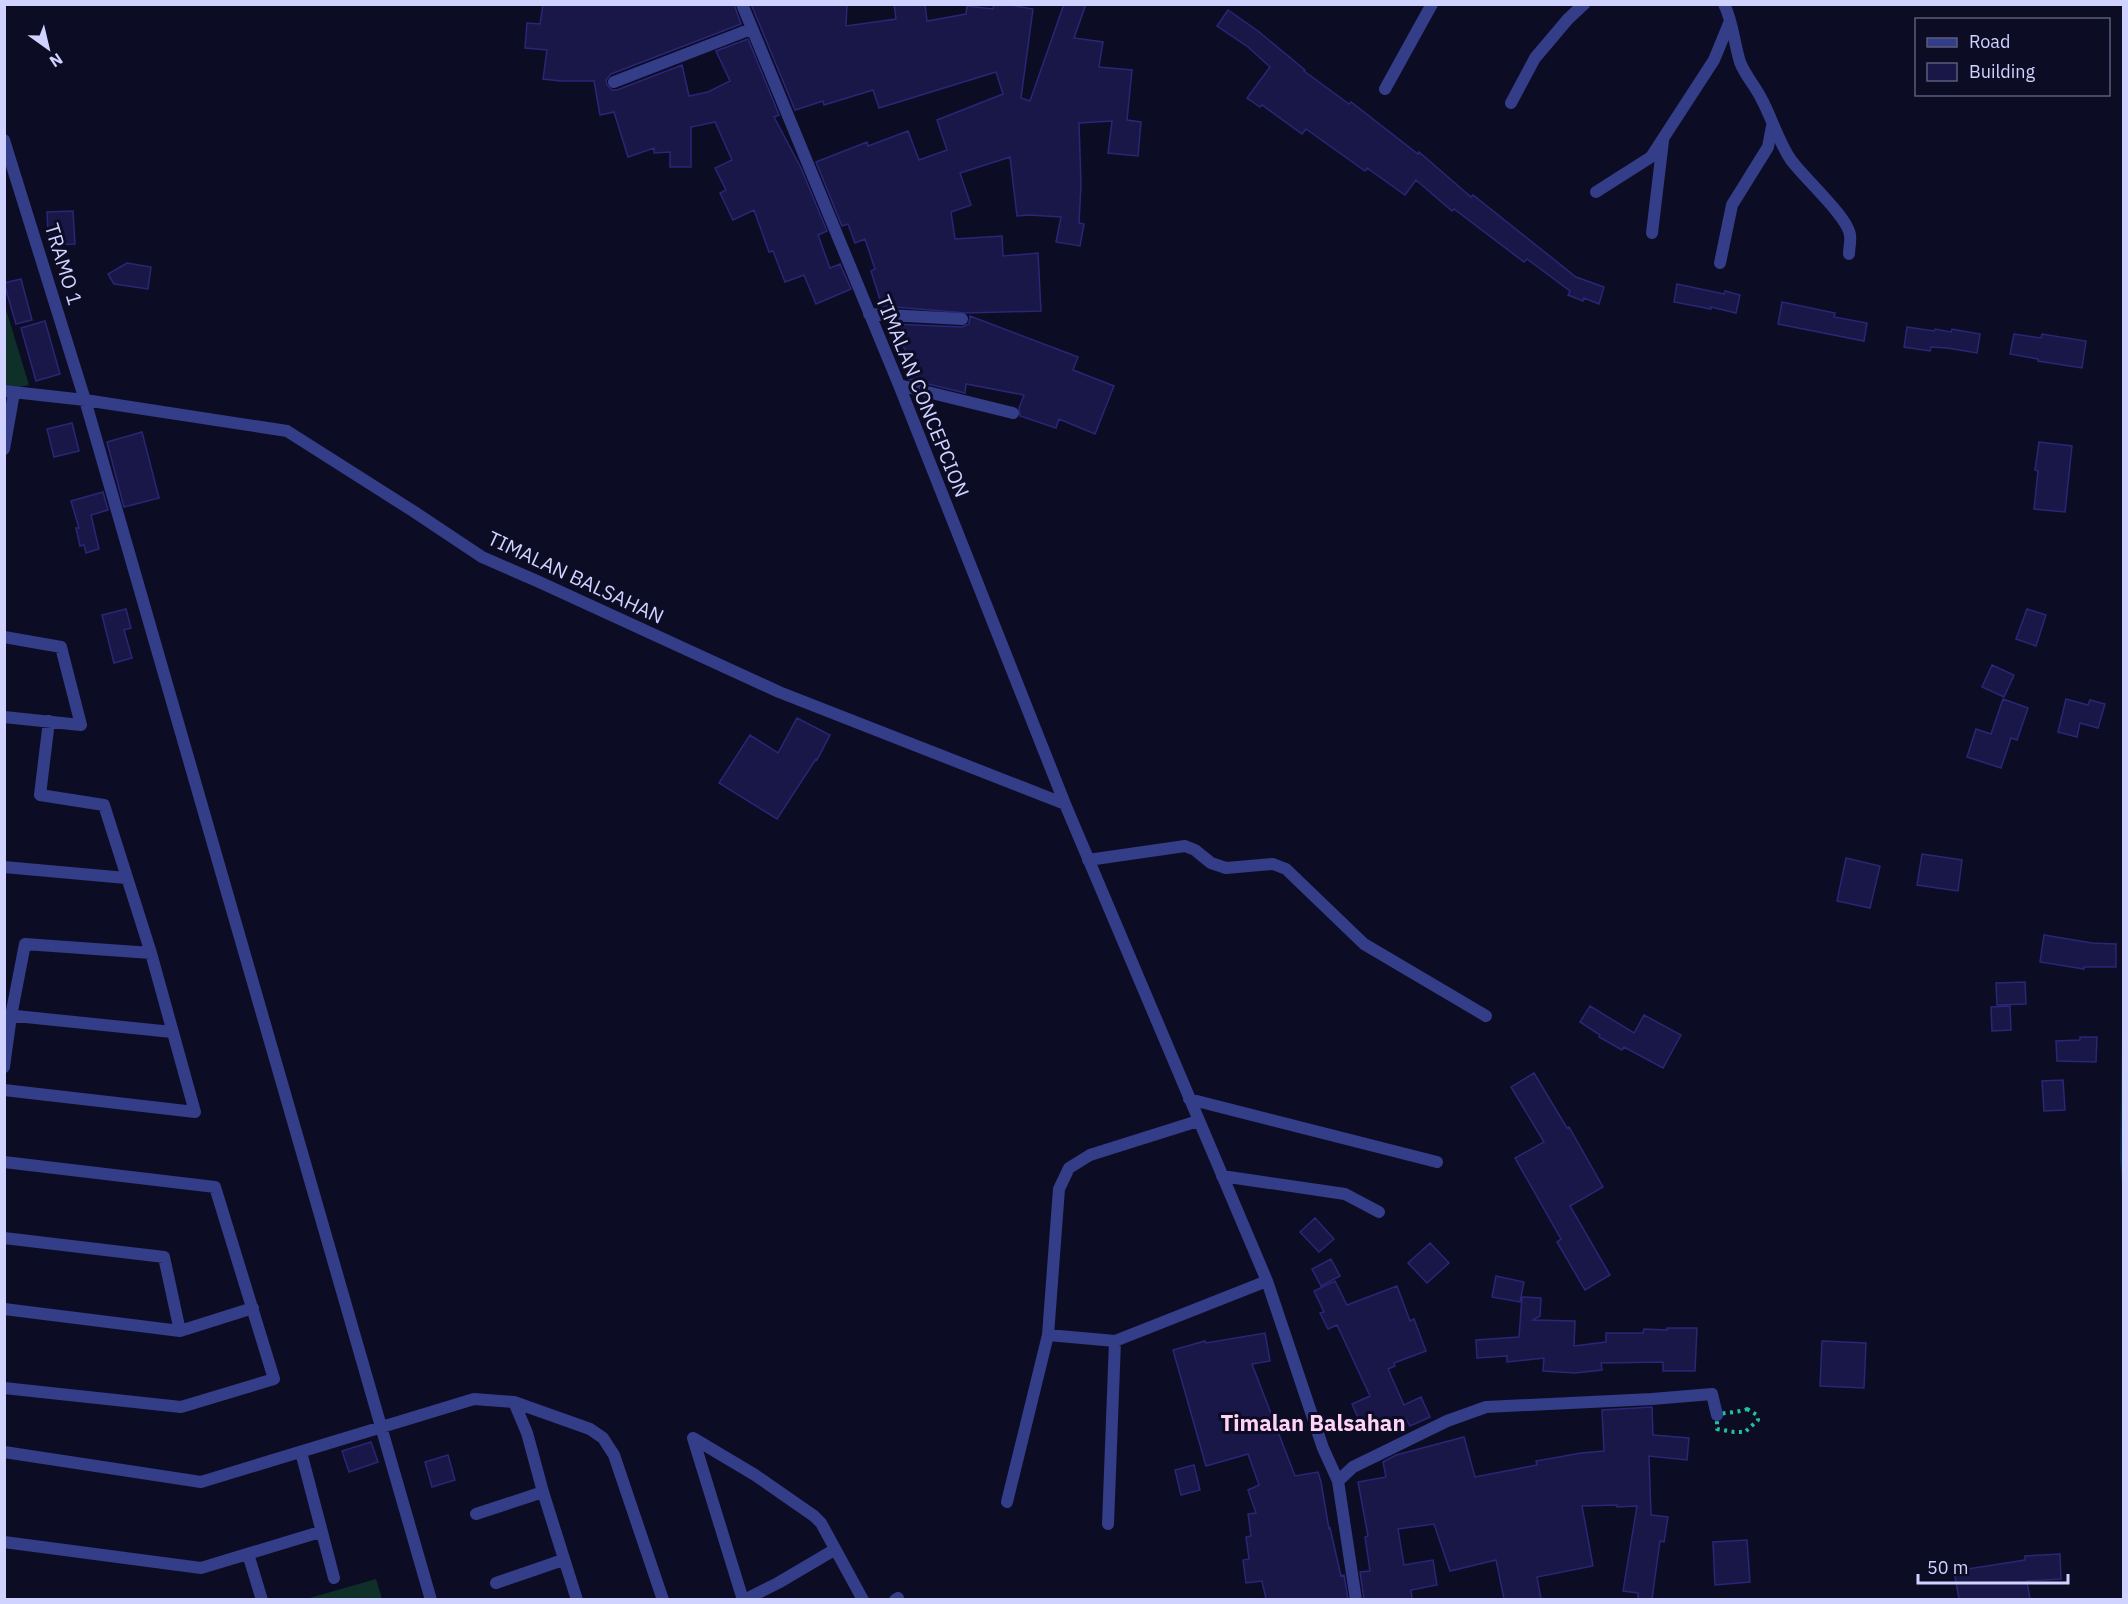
<svg xmlns="http://www.w3.org/2000/svg" width="2128" height="1604" viewBox="0 0 2128 1604" font-family="'IBM Plex Sans',sans-serif">
<style>
.green{fill:#0f2f29}
.water{fill:#072949}
.building{fill:#191748;stroke:#2a2676;stroke-width:1.5}
.lines{fill:none;stroke-linecap:round;stroke-linejoin:round}
.path{stroke:#23c09e;stroke-width:4;stroke-dasharray:3 4.5;stroke-linecap:butt}
.minor{stroke:#333d88;stroke-width:12}
.labels{text-anchor:middle;dominant-baseline:central;stroke-width:6;stroke-linejoin:round;paint-order:stroke}
.street-label{font-size:20px;fill:#d0d2ff;stroke:#0d0c25}
.quarter-label{font-size:22px;font-weight:bold;fill:#ffd2f6;stroke:#0d0c25}
</style>
<rect width="100%" height="100%" fill="#0d0c25"/>
<!-- green -->
<path class="green" d="M4,303L29,385L13,388L5,386Z
M376,1579L382,1599H306Z"/>
<!-- water -->
<path class="water" d="M2123,961L2124,1200H2123L2120,1159Z"/>
<!-- building -->
<path class="building" d="M543,4H734L741,24L611,74L606,80L607,85L612,90H617L682,65L689,96L708,92L730,81L716,51L748,39L779,115L774,117L801,168L827,231L818,235L830,268L840,264L851,289L816,304L804,275L785,282L773,251L769,252L754,210L733,220L720,193L726,190L715,168L732,160L715,122L691,127V167H670V152L654,153V148L628,157L614,112L600,115L594,81H561L543,79L547,50L525,48L527,23L540,24Z
M751,4H847L846,26L896,19L894,4H925L927,21L966,14L967,6L993,9L994,4H1005L1033,9L1021,98L1030,101L1064,4H1086L1074,38L1103,42L1099,67L1132,70L1127,120L1141,122L1138,156L1108,153L1112,121L1079,123L1081,185L1079,223L1084,224L1080,246L1056,242L1061,217L1029,215L1017,216L1010,157L960,173L971,205L951,212L955,239L1002,236L1003,256L1038,253L1041,311L967,313L882,306L871,271L875,269L865,239L855,243L848,224L842,226L816,162L867,142L868,146L908,131L919,160L947,150L937,120L1003,94L996,72L879,108L873,90L824,105L823,101L795,110Z
M1228,10L1258,31L1305,70L1304,71L1349,104L1351,102L1418,154L1419,152L1471,197L1473,195L1576,277L1604,287L1599,304L1584,298L1583,301L1568,295L1570,291L1527,259L1524,262L1454,209L1452,211L1416,180L1405,195L1367,168L1365,171L1306,129L1302,134L1262,105L1260,107L1247,98L1270,67L1248,47L1217,26Z
M73,211L75,244L53,245L48,233L47,212Z
M127,263L151,267L148,289L114,284L108,274Z
M21,279L32,320L16,324L4,283Z
M1677,284L1724,294L1725,291L1740,295L1736,313L1711,307V309L1674,302Z
M1782,302L1835,313L1834,317L1867,323L1864,341L1778,324Z
M970,316L1078,357L1073,370L1114,386L1095,434L1059,419L1056,428L1020,416L1019,408L1024,395L966,384L965,393L908,379L911,363L893,324L962,327L969,324Z
M45,321L60,374L36,381L21,328Z
M1907,327L1934,331L1935,329L1951,332L1952,329L1980,334L1977,353L1947,348L1931,347L1930,351L1904,347Z
M2014,334L2041,338L2042,334L2086,341L2082,368L2038,361V359L2010,354Z
M72,423L79,451L54,457L47,429Z
M142,432L159,498L124,507L107,442Z
M2039,442L2072,446L2065,512L2034,509L2038,471L2035,470Z
M103,492L108,510L91,515L99,549L86,553L84,545L80,546L76,528H79L71,501Z
M126,609L131,628L124,630L132,658L114,663L102,615Z
M2027,609L2046,615L2036,646L2016,639Z
M1992,665L2014,675L2004,697L1982,687Z
M2003,699L2028,708L2017,740L2011,738L2001,768L1967,757L1976,729L1991,734Z
M2066,699L2088,705L2090,700L2105,704L2098,728L2080,723L2077,737L2058,732Z
M797,718L830,735L817,760L816,759L777,819L719,783L750,735L778,753Z
M1922,854L1962,860L1958,891L1917,885Z
M1846,858L1880,866L1870,908L1837,901Z
M2044,935L2092,943L2116,944V967H2084V969L2040,962Z
M2025,982L2026,1004L1997,1005L1996,983Z
M1590,1006L1634,1033L1644,1015L1681,1035L1663,1068L1624,1047L1622,1050L1599,1037L1600,1035L1580,1022Z
M2010,1006L2011,1030L1992,1031L1991,1007Z
M2080,1037H2097L2096,1062L2057,1061L2056,1041L2080,1040Z
M1534,1073L1567,1128L1569,1127L1603,1187L1570,1206L1610,1275L1585,1290L1557,1242L1561,1239L1515,1158L1544,1142L1511,1087Z
M2063,1080L2065,1110L2044,1111L2042,1081Z
M1315,1218L1334,1239L1319,1252L1300,1232Z
M1430,1243L1449,1263L1427,1283L1408,1263Z
M1331,1259L1340,1276L1321,1286L1312,1269Z
M1496,1276L1524,1282L1520,1302L1492,1297Z
M1335,1281L1347,1305L1397,1286L1410,1321L1414,1319L1426,1351L1394,1363L1395,1366L1388,1369L1404,1405L1421,1397L1430,1417L1410,1426L1406,1419L1373,1432L1367,1417L1359,1420L1352,1404L1370,1396L1337,1325L1328,1329L1320,1313L1324,1312L1314,1291Z
M1522,1297L1541,1298L1540,1316L1533,1320L1575,1321L1574,1346L1606,1342V1333H1643L1644,1329L1667,1330V1328H1697L1695,1371H1663V1362L1601,1363L1602,1370L1575,1373L1543,1371L1544,1358L1507,1362V1356L1477,1358L1476,1340L1519,1337Z
M1265,1333L1270,1361L1252,1364L1295,1476L1318,1472L1321,1482L1329,1529L1330,1528L1341,1576L1344,1575L1348,1599H1266L1262,1581L1246,1583L1243,1560L1249,1559L1246,1537L1251,1536L1248,1514L1256,1513L1248,1490L1259,1485L1248,1454L1206,1466L1173,1350L1205,1341L1206,1343Z
M1822,1341L1866,1343L1864,1388L1820,1386Z
M1652,1407L1653,1435L1689,1438L1687,1460L1649,1456L1651,1515L1668,1517L1664,1542L1660,1541L1652,1599H1638V1593L1623,1591L1637,1506L1617,1507V1505L1582,1506L1593,1566L1537,1577L1541,1599H1504L1496,1560L1450,1571L1434,1524L1398,1529L1404,1565L1433,1560L1437,1585L1411,1590L1412,1599H1364L1360,1572L1370,1571L1365,1537L1368,1536L1358,1482L1386,1477L1383,1462L1396,1455L1464,1437L1475,1477L1537,1465L1536,1461L1581,1453L1604,1451L1602,1410Z
M371,1442L378,1462L349,1472L342,1451Z
M448,1455L455,1480L432,1487L425,1462Z
M1194,1465L1200,1490L1181,1495L1175,1470Z
M1747,1540L1750,1582L1715,1585L1713,1542Z
M2060,1554L2061,1579L2027,1581L2030,1599H1959L1954,1571L2025,1560V1556Z"/>
<g class="lines">
<!-- path -->
<path class="path" d="M1747,1409L1757,1415L1758,1420L1745,1432H1734L1717,1429V1415C1725,1412 1737,1413 1747,1409Z"/>
<!-- minor -->
<path class="minor" d="M742,4L899,385L1065,804L1267,1281L1323,1448L1338,1481L1356,1600
M1724,4C1733,22 1734,43 1740,62C1745,75 1755,86 1761,98C1772,118 1778,141 1791,160C1804,178 1848,217 1850,235C1851,241 1849,248 1849,254
M614,82L751,29
M1385,89L1432,4
M1511,103L1535,58L1568,19L1584,4
M4,140L85,400L431,1600
M1596,192L1651,157L1714,60L1730,21
M1652,233L1663,141
M1720,263L1732,205L1768,147L1772,126
M869,314L962,319
M899,385L1013,413
M4,391L85,400L287,431L413,511L482,557L537,581L779,692L1065,804
M4,449L14,393
M4,637L61,647L81,725L4,717
M1088,860L1185,846L1195,850L1211,863L1226,868L1273,864L1286,869L1364,944L1486,1016
M4,867L126,878
M6,1015L172,1032
M4,1067L11,1016L25,944L151,953
M4,1090L195,1112L151,953L104,805L40,795L49,721
M1189,1099L1437,1162
M4,1162L215,1187L274,1379L181,1407L4,1388
M1222,1176L1345,1194L1379,1212
M4,1238L164,1257L180,1331
M4,1309L180,1331L253,1308
M1048,1335L1115,1341L1267,1281
M514,1402L527,1433L543,1492L577,1600
M693,1438L755,1475L814,1516L821,1523L863,1600
M693,1438L743,1600
M4,1452L201,1482L474,1399L514,1402L590,1429L603,1438L614,1455L663,1600
M301,1452L334,1578
M1338,1481L1353,1467L1447,1421L1486,1407L1652,1399L1712,1394L1717,1415
M1007,1502L1048,1335L1059,1189L1069,1168L1090,1155L1198,1121
M476,1514L543,1492
M1108,1524L1115,1341
M4,1542L201,1568L320,1532
M248,1554L262,1600
M496,1583L563,1560
M744,1600L778,1583L834,1550
M895,1600L898,1598"/>
</g>
<g class="labels">
<!-- street labels -->
<g class="street-label">
<text transform="translate(64 264) rotate(73)">TRAMO 1</text>
<text transform="translate(923 396) rotate(68)">TIMALAN CONCEPCION</text>
<text transform="translate(576 577) rotate(25)">TIMALAN BALSAHAN</text>
</g>
<!-- quarter labels -->
<g class="quarter-label">
<text x="1313" y="1422">Timalan Balsahan</text>
</g>
</g>
<!-- border -->
<rect width="2128" height="1604" fill="none" stroke="#d0d2ff" stroke-width="12"/>
<!-- legend -->
<rect x="1915" y="18" width="195" height="78" fill="#0d0c25" stroke="#5b5b7c" stroke-width="1.5"/>
<rect x="1927" y="38" width="30" height="9" fill="#333d88" stroke="#5b5b7c" stroke-width="1.5"/>
<text x="1969" y="48" font-size="18" fill="#d0d2ff">Road</text>
<rect x="1927" y="63" width="30" height="18" fill="#191748" stroke="#5b5b7c" stroke-width="1.5"/>
<text x="1969" y="78" font-size="18" fill="#d0d2ff">Building</text>
<!-- north arrow -->
<g transform="translate(48 48) rotate(146)" stroke="#0d0c25" stroke-width="4.5" paint-order="stroke">
<path d="M0-4.5L10 22L0 15L-10 22Z" fill="#d0d2ff"/>
<text y="-9" font-size="16" font-weight="bold" text-anchor="middle" fill="#d0d2ff">N</text>
</g>
<!-- scale -->
<path d="M1918 1574v9h150v-9" fill="none" stroke="#d0d2ff" stroke-width="3"/>
<text x="1927" y="1574" font-size="18" fill="#d0d2ff" stroke="#0d0c25" stroke-width="4.5" paint-order="stroke">50 m</text>
</svg>
